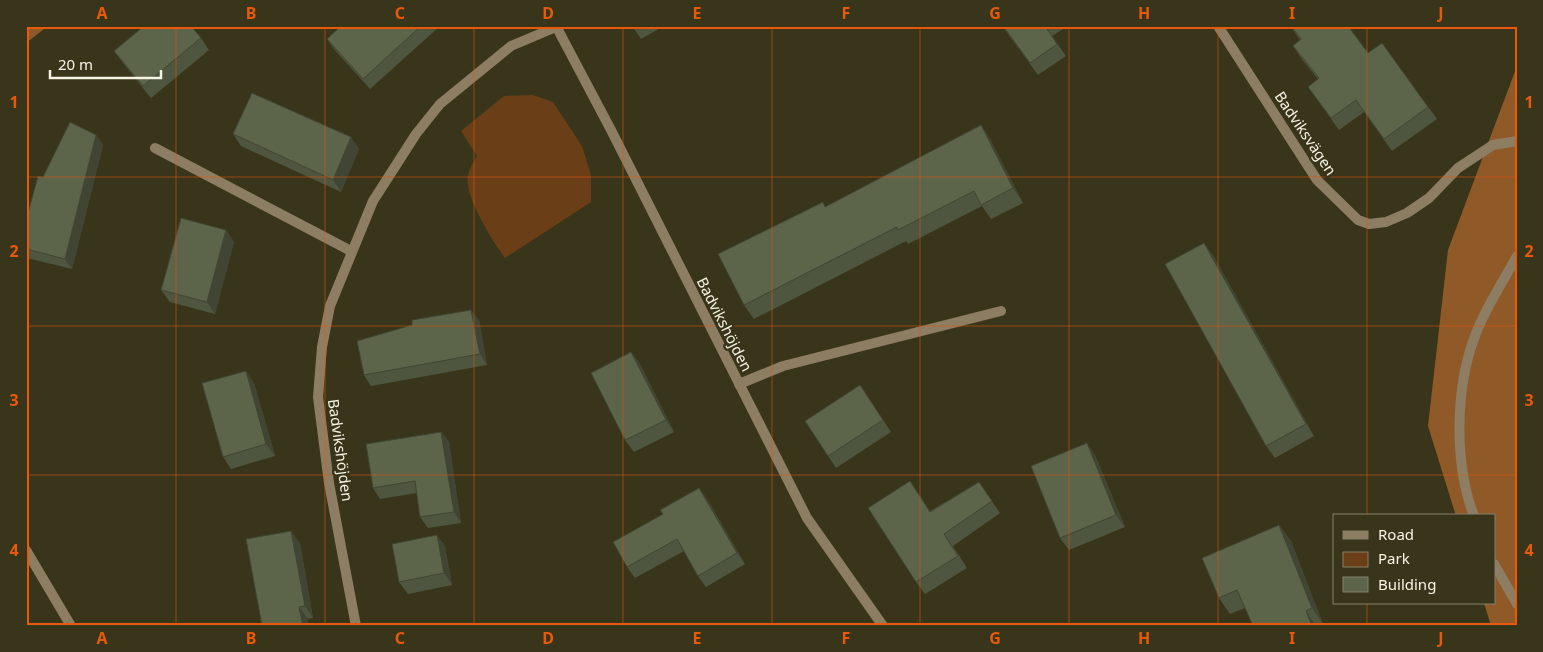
<svg xmlns="http://www.w3.org/2000/svg" width="1543" height="652" viewBox="0 0 1543 652" font-family="'Noto Sans',sans-serif">
<style>
.green{fill:#6a3f17}
.forest{fill:#8f5928}
.lines{fill:none;stroke-linecap:round;stroke-linejoin:round}
.lane{stroke:#8d7d62;stroke-width:10}
.street{stroke:#8d7d62;stroke-width:10}
.wall{fill:#4f563f}
.shaded-wall{fill:#404633}
.building{fill:#5c6449;stroke:#404633}
.grid{fill:none;stroke:#e8590c;stroke-width:1;stroke-opacity:0.55}
.labels{text-anchor:middle;dominant-baseline:central;stroke-width:5;stroke-linejoin:round;paint-order:stroke}
.street-label{font-size:15px;fill:#f5f3e3;stroke:#39351a}
.neatline{fill:none;stroke:#e8590c;stroke-width:2}
.grid-label{font-size:16px;text-anchor:middle;font-weight:bold;fill:#e8590c}
</style>
<rect width="100%" height="100%" fill="#39351a"/>
<!-- green -->
<path class="green" d="M533,95L553,102L582,146L591,175V202L505,258C493,242 470,204 468,185C466,174 472,164 477,156L461,131L504,96Z"/>
<!-- forest -->
<path class="forest" d="M26,26H48L26,43Z
M1517,66V626H1491L1484,603H1494V516H1456L1428,426L1448,250Z"/>
<g class="lines">
<!-- lane -->
<path class="lane" d="M739,384L783,366L1001,311"/>
<!-- street -->
<path class="street" d="M556,26L611,130L807,518L883,626
M1218,26L1317,180L1358,220L1369,224L1386,222L1407,213L1429,198L1458,168L1493,145L1517,141
M155,148L351,251
M1474,516C1454,464 1455,388 1475,336C1485,308 1503,282 1517,256
M26,550L71,626
M1494,564L1517,604
M356,626L329,483L318,397L322,347L330,306L373,201L416,134L440,104L511,46L556,27"/>
</g>
<!-- wall -->
<path class="wall" d="M341,26H440L370,89L334,49L327,39Z
M632,26H664L641,39Z
M1002,26H1061L1063,29L1052,36L1066,56L1038,75Z
M1290,26H1348L1368,53L1382,43L1437,119L1392,151L1364,112L1339,130L1308,87L1318,79L1301,58L1293,46L1300,40Z
M201,38L209,50L151,98L123,63L114,51Z
M981,125L990,139L1023,203L991,219L982,206L908,244L906,241L754,319L744,305L826,207Z
M233,134L359,149L341,192L241,146Z
M96,135L103,145L72,269L27,258L26,220L43,177Z
M226,230L234,242L215,314L170,302L161,290Z
M1213,255L1314,436L1275,458L1266,446Z
M479,320L487,365L371,386L364,375Z
M631,352L640,364L674,432L634,452L625,440Z
M254,383L275,456L231,469L223,457Z
M860,385L891,432L836,468L805,421Z
M441,432L449,442L461,523L428,528L420,517L417,493L380,499L373,488Z
M1095,455L1125,527L1069,550L1060,538Z
M979,482L1000,513L953,546L967,568L925,594L916,582L918,493L930,511Z
M699,488L707,499L745,564L706,587L698,576L684,551L635,578L627,567L663,514Z
M1279,525L1291,541L1323,624L1320,626H1253L1245,608L1230,614L1219,598Z
M437,535L445,547L452,585L408,594L399,582Z
M300,543L313,618L262,626Z"/>
<!-- shaded-wall -->
<path class="shaded-wall" d="M981,125L990,139L1023,203L1013,188Z
M96,135L103,145L72,269L65,259Z
M351,137L359,149L341,192L333,180Z
M226,230L234,242L215,314L207,302Z
M1204,243L1213,255L1314,436L1306,424Z
M471,310L479,320L487,365L480,354Z
M631,352L640,364L674,432L666,420Z
M246,371L254,383L275,456L266,444Z
M441,432L449,442L461,523L454,512Z
M1087,443L1095,455L1125,527L1116,515Z
M699,488L707,499L745,564L737,553Z
M1279,525L1291,541L1323,624L1312,608Z
M291,531L300,543L313,618L305,606Z
M437,535L445,547L452,585L444,573Z
M299,607L308,619L309,626H303Z
M1306,611L1316,626H1312Z"/>
<!-- building -->
<path class="building" d="M144,26H191L201,38L143,86L114,51Z
M341,26H421L363,79L327,39Z
M1003,26H1045L1057,44L1030,63Z
M1291,26H1348L1368,53L1382,43L1428,107L1384,139L1356,100L1331,118L1308,87L1319,78L1293,46L1301,39Z
M252,93L351,137L333,180L233,134Z
M70,122L96,135L65,259L26,249V220L38,176L43,177Z
M981,125L1013,188L981,205L974,191L898,230L897,227L744,305L718,254L823,202L825,207Z
M181,218L226,230L207,302L161,290Z
M1204,243L1306,424L1266,446L1165,264Z
M471,310L480,354L364,375L357,341L412,325V320Z
M631,352L666,420L625,440L591,373Z
M246,371L266,444L223,457L202,383Z
M860,385L883,420L828,456L805,421Z
M441,432L454,512L420,517L415,481L373,488L366,444Z
M1087,443L1116,515L1060,538L1031,466Z
M910,481L930,512L979,482L992,501L944,534L958,556L916,582L868,508Z
M699,488L737,553L698,576L677,539L627,567L613,542L663,514L660,510Z
M1279,525L1312,608L1306,611L1312,626H1253L1237,590L1219,598L1202,558Z
M291,531L305,606L299,607L303,626H262L246,539Z
M437,535L444,573L399,582L392,544Z"/>
<!-- grid -->
<path class="grid" d="M176,26V626M325,26V626M474,26V626M623,26V626M772,26V626M920,26V626M1069,26V626M1218,26V626M1367,26V516M26,177H1517M26,326H1517M26,475H1517M1367,603V626"/>
<g class="labels">
<!-- street labels -->
<g class="street-label">
<text transform="translate(1306 133) rotate(56)">Badviksvägen</text>
<text transform="translate(725 324) rotate(63)">Badvikshöjden</text>
<text transform="translate(341 450) rotate(82)">Badvikshöjden</text>
</g>
</g>
<!-- border -->
<rect width="1543" height="652" fill="none" stroke="#39351a" stroke-width="55"/>
<!-- legend -->
<rect x="1333" y="514" width="162" height="90" fill="#39351a" stroke="#84816a"/>
<rect x="1343" y="531" width="25" height="8" fill="#8d7d62" stroke="#84816a"/>
<text x="1378" y="540" font-size="15" fill="#f5f3e3">Road</text>
<rect x="1343" y="552" width="25" height="15" fill="#6a3f17" stroke="#84816a"/>
<text x="1378" y="564" font-size="15" fill="#f5f3e3">Park</text>
<rect x="1343" y="577" width="25" height="15" fill="#5c6449" stroke="#84816a"/>
<text x="1378" y="590" font-size="15" fill="#f5f3e3">Building</text>
<!-- scale -->
<path d="M50 70v8h111v-8" fill="none" stroke="#f5f3e3" stroke-width="2.5"/>
<text x="58" y="70" font-size="15" fill="#f5f3e3" stroke="#39351a" stroke-width="4" paint-order="stroke">20 m</text>
<rect x="28" y="28" width="1488" height="596" class="neatline"/>
<g class="grid-label">
<text x="102" y="19">A</text>
<text x="251" y="19">B</text>
<text x="400" y="19">C</text>
<text x="548" y="19">D</text>
<text x="697" y="19">E</text>
<text x="846" y="19">F</text>
<text x="995" y="19">G</text>
<text x="1144" y="19">H</text>
<text x="1292" y="19">I</text>
<text x="1441" y="19">J</text>
<text x="14" y="108">1</text>
<text x="1529" y="108">1</text>
<text x="14" y="257">2</text>
<text x="1529" y="257">2</text>
<text x="14" y="406">3</text>
<text x="1529" y="406">3</text>
<text x="14" y="556">4</text>
<text x="1529" y="556">4</text>
<text x="102" y="644">A</text>
<text x="251" y="644">B</text>
<text x="400" y="644">C</text>
<text x="548" y="644">D</text>
<text x="697" y="644">E</text>
<text x="846" y="644">F</text>
<text x="995" y="644">G</text>
<text x="1144" y="644">H</text>
<text x="1292" y="644">I</text>
<text x="1441" y="644">J</text>
</g>
</svg>
